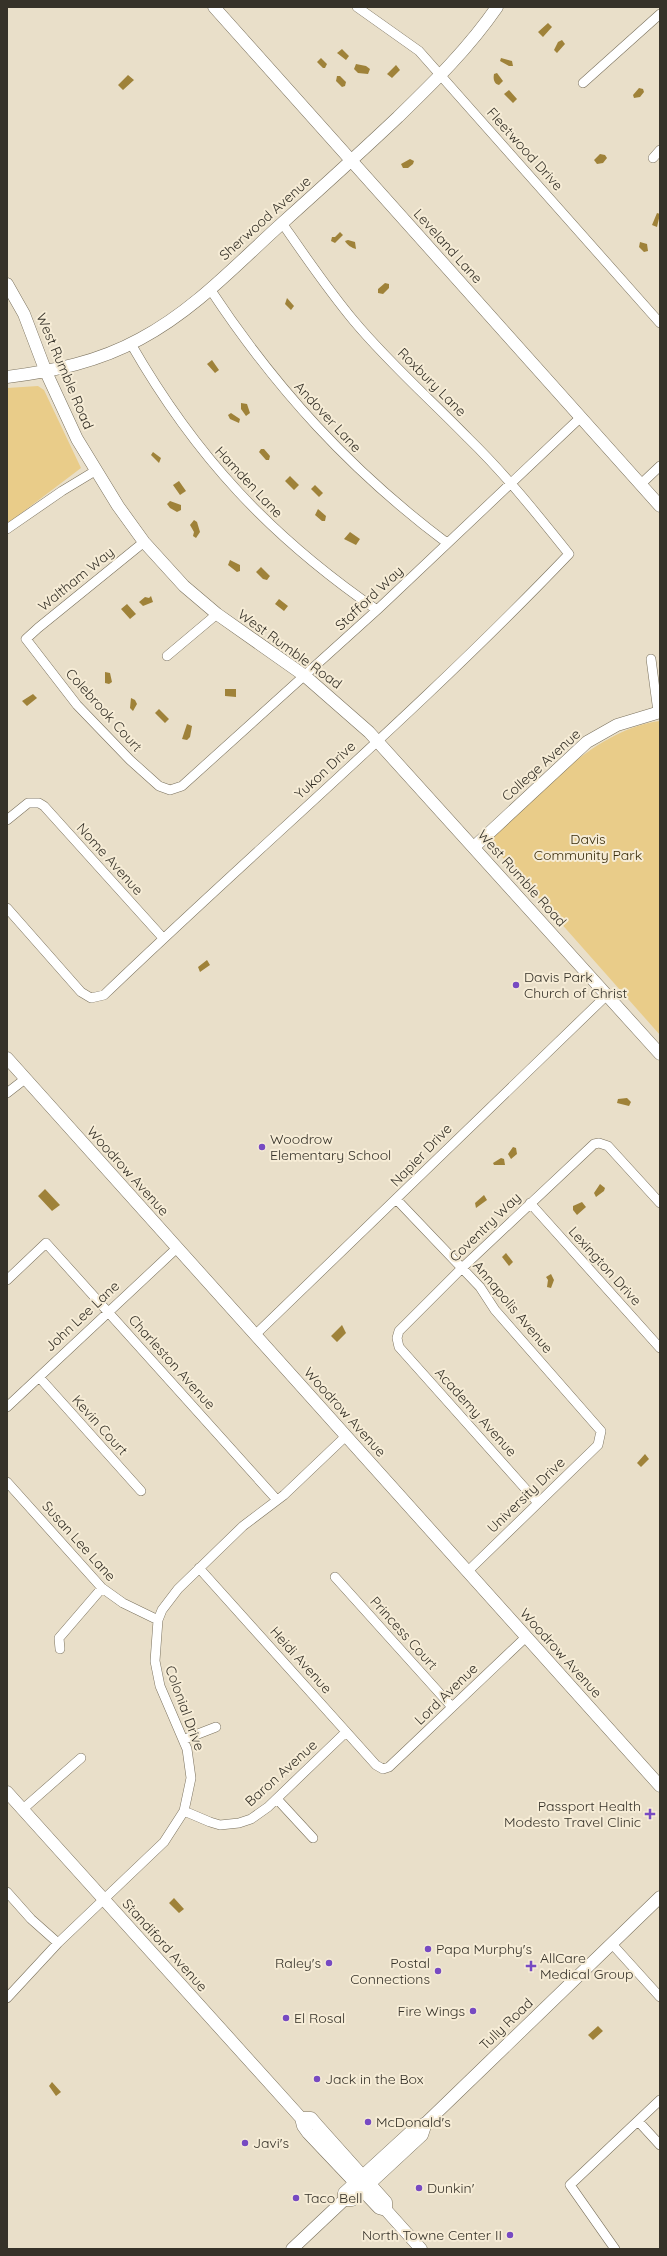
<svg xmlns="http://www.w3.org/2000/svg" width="667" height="2256" viewBox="0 0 667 2256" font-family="Quicksand,sans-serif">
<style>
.green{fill:#e9cc89}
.water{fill:#9f8239}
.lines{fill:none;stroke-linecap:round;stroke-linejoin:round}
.street-casing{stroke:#7a715d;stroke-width:10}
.secondary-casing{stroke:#7a715d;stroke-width:13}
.street{stroke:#fff;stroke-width:9}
.secondary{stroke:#fff;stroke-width:12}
.poi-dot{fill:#774ac2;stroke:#f6ecd6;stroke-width:1.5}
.labels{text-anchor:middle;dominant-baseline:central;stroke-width:4;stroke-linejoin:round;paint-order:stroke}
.street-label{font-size:14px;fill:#363229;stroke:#f6ecd6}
.park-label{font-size:14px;fill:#392c0b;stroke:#f6ecd6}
.poi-label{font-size:14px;fill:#363229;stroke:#f6ecd6;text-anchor:start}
</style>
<rect width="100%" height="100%" fill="#e9dfc9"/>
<!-- green -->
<path class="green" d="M38,386L44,390L81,468L7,524V388Z
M660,721V1035L488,841C535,798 594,729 660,721Z"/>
<!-- water -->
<path class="water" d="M548,23L552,27L543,37L538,32Z
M562,40L565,44L557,53L554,50L558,42Z
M342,49L349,56L346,60L337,53Z
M321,58L327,64L325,68H323L317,62Z
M501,58L512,61L513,66H509L500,61Z
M356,64L366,66L370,69L368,74L358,73L354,69Z
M396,65L400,70L392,78L387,74Z
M497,73L503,81L499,85C494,84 493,79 494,74Z
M128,75L134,80L123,90L118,85Z
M337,76H340L346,82L345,86L342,87L336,81Z
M639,88L643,89L644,92L640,97L634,98L633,95Z
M509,90L517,99L513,103L504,94Z
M600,154L605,155L607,158L603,163L597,164L594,160Z
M410,159L414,161L413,164L408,168H403L401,164Z
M657,213L660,214L657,227L652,225Z
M340,232L343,235L335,243L331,241L332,237H335Z
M348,240L355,242L356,249C352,248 347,245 345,241Z
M640,242L647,244L648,251L644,252L639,247Z
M385,283L389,284V288L383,294L378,293V289Z
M287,298L294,306L291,310L285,304Z
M212,360L219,370L215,373L207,364Z
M241,403L247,404L250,413L246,416L241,409Z
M231,413L240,419L239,423L230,419L228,415Z
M261,449H264L270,456L269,460H266L259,452Z
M153,452L161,458L159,463L151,455Z
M290,476L299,485L294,490L285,481Z
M179,481L186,491L180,495L173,485Z
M315,485L323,493L319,497L311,489Z
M170,501L181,505V510L177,512L170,508L167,504Z
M318,509L326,516L325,521H322L315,515Z
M194,520L197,522L200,532L196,538L193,536L194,532L190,525Z
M350,532L360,539L356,545L344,539Z
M230,560L240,565V571L237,572L228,565Z
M261,567L270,576L267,580L263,579L256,572Z
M151,596L153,602L143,606L139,602L145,597L149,598Z
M279,599L288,606L284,611L275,604Z
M127,604L136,614L130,619L121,609Z
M105,672L110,673L112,682L109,684L105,683Z
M225,689H236V697L225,696Z
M33,694L37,698L27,706L22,701Z
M131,698L135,700L137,704L133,711L130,708Z
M159,709L169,719L165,723L155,713Z
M187,724L192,726L190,737L187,740L182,739Z
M207,960L210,965L200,972L198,967Z
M627,1098L631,1102L629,1106L617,1103L618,1099Z
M513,1147L516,1148L517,1154L511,1159L508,1154Z
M501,1158L504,1159L505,1165H494L493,1163Z
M600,1184L605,1188L604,1191L596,1197L594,1193Z
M45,1189L60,1205L52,1211L38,1196Z
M484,1195L487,1200L476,1208L475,1203Z
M582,1202L586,1207L577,1215L573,1210V1206Z
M506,1253L513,1262L509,1266L502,1257Z
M551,1274L554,1280L551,1288L547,1287L548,1280L546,1277Z
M342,1325L346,1333L337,1342L331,1336Z
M645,1454L649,1459L641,1467L637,1463Z
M174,1898L184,1909L179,1913L169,1903Z
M598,2026L603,2031L593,2040L588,2035Z
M52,2082L61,2092L56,2096L49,2086Z"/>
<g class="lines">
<!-- street casing -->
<g class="street-casing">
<path id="street" d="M357,7L419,51L660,323
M583,83L660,14
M653,158L660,150
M210,289C276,389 351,471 447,543
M131,344C196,457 270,536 377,610
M641,484L660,466
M7,529L62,491L95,471
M144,542L38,628L26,639L77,705L130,760L159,786L170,790L182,786L377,610L581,417
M167,656L217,614
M651,659L658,712
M7,820L28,803H39L44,806L163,938
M7,908L81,992L91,998L104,995C258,847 421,709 569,554C537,514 505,474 468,438C430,399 389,363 354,321C328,290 305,256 282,223
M7,1093L25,1079
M397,1200L480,1287L495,1310L601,1431L598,1445L467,1572
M530,1203L660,1348
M7,1280L46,1243L277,1500
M255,1335L607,995
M39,1377L141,1491
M7,1407L177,1248
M7,1482L102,1588L123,1603L158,1620
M538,1503L399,1347L397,1338L399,1331L462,1268L594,1144L599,1143L608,1146L660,1203
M199,1568L376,1765L383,1769L389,1767L407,1750L526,1637
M335,1577L452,1707
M60,1649L59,1638L102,1588
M185,1739L216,1727
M277,1799L313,1838
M23,1809L81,1758
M184,1811L210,1822L220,1825L239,1823L251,1819L268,1807L346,1732
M7,1892L31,1919L58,1943
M612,1944L660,1997
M7,1998L58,1943L164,1842L184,1811L191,1778L187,1749L160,1686L155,1661L158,1620L162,1610L178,1589L243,1526L284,1495L346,1436
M638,2121L660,2145
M615,2249L570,2185L660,2100"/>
</g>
<!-- secondary casing -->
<g class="secondary-casing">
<path id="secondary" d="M214,7L660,506
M7,284L24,314L46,372L77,439L118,506L144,542L184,586L217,614L305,676L369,732L660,1054
M7,377C54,371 98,362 140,339C193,311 235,266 279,226C319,190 359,154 398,117C434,82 468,49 497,7
M474,847L587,742L617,725L660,712
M7,1058L660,1786
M7,1792L301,2118L303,2126L308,2133L379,2208L386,2210L421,2249
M301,2118H311L317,2125L386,2202V2210
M344,2200H352L422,2135L426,2123
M292,2249L344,2200V2193L415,2128L426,2123L660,1897"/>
</g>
<!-- street -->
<use href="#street" class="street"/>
<!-- secondary -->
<use href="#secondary" class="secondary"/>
</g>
<!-- markers -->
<g class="poi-dot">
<circle cx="516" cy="985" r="4"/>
<circle cx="262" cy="1147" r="4"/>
<path d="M648 1808h4v4h4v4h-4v4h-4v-4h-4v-4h4z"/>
<circle cx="428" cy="1949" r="4"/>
<circle cx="329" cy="1963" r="4"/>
<path d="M529 1960h4v4h4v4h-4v4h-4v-4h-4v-4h4z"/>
<circle cx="438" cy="1971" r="4"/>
<circle cx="473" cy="2011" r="4"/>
<circle cx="286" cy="2018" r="4"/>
<circle cx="317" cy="2079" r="4"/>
<circle cx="368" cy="2122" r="4"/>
<circle cx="245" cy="2143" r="4"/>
<circle cx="419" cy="2188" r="4"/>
<circle cx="296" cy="2198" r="4"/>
<circle cx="510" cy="2235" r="4"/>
</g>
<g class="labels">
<!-- street labels -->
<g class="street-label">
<text transform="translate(525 149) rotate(48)">Fleetwood Drive</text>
<text transform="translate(265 218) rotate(-42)">Sherwood Avenue</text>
<text transform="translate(448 246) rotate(48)">Leveland Lane</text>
<text transform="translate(65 371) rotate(67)">West Rumble Road</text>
<text transform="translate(432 382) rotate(45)">Roxbury Lane</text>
<text transform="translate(328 417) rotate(47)">Andover Lane</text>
<text transform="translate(249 482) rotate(47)">Hamden Lane</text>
<text transform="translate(76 579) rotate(-39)">Waltham Way</text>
<text transform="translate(369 598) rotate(-43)">Stafford Way</text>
<text transform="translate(290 649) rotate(36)">West Rumble Road</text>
<text transform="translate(104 710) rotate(48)">Colebrook Court</text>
<text transform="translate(541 765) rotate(-42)">College Avenue</text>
<text transform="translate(325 770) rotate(-43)">Yukon Drive</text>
<text transform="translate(110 859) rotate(48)">Nome Avenue</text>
<text transform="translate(522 878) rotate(48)">West Rumble Road</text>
<text transform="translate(421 1155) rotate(-46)">Napier Drive</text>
<text transform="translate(128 1171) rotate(48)">Woodrow Avenue</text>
<text transform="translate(485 1227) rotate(-44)">Coventry Way</text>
<text transform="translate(605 1266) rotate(48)">Lexington Drive</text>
<text transform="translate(513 1307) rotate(50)">Annapolis Avenue</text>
<text transform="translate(82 1316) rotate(-43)">John Lee Lane</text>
<text transform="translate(172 1362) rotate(48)">Charleston Avenue</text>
<text transform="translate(345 1412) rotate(48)">Woodrow Avenue</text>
<text transform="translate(476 1412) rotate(48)">Academy Avenue</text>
<text transform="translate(100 1425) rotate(48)">Kevin Court</text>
<text transform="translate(526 1495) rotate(-44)">University Drive</text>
<text transform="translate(79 1541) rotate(48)">Susan Lee Lane</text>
<text transform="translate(404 1633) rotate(48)">Princess Court</text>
<text transform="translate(561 1653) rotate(48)">Woodrow Avenue</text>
<text transform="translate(301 1660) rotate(48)">Heidi Avenue</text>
<text transform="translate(446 1694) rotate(-44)">Lord Avenue</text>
<text transform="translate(185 1708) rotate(70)">Colonial Drive</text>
<text transform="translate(281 1773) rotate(-42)">Baron Avenue</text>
<text transform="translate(165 1945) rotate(48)">Standiford Avenue</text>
<text transform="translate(506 2024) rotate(-44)">Tully Road</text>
</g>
<!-- park labels -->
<g class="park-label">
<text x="588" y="839">Davis<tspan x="588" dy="16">Community Park</tspan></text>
</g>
<!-- poi labels -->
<g class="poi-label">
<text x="524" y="977">Davis Park<tspan x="524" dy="16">Church of Christ</tspan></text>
<text x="270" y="1139">Woodrow<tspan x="270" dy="16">Elementary School</tspan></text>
<text x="641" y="1806" text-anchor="end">Passport Health<tspan x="641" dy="16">Modesto Travel Clinic</tspan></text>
<text x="436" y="1949">Papa Murphy's</text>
<text x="540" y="1958">AllCare<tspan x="540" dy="16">Medical Group</tspan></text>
<text x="321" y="1963" text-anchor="end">Raley's</text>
<text x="430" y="1963" text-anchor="end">Postal<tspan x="430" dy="16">Connections</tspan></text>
<text x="465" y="2011" text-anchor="end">Fire Wings</text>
<text x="294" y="2018">El Rosal</text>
<text x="325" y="2079">Jack in the Box</text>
<text x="376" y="2122">McDonald's</text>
<text x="253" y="2143">Javi's</text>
<text x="427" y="2188">Dunkin'</text>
<text x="304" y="2198">Taco Bell</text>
<text x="502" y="2235" text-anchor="end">North Towne Center II</text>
</g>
</g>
<!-- border -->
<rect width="667" height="2256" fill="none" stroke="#363229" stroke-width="16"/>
</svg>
